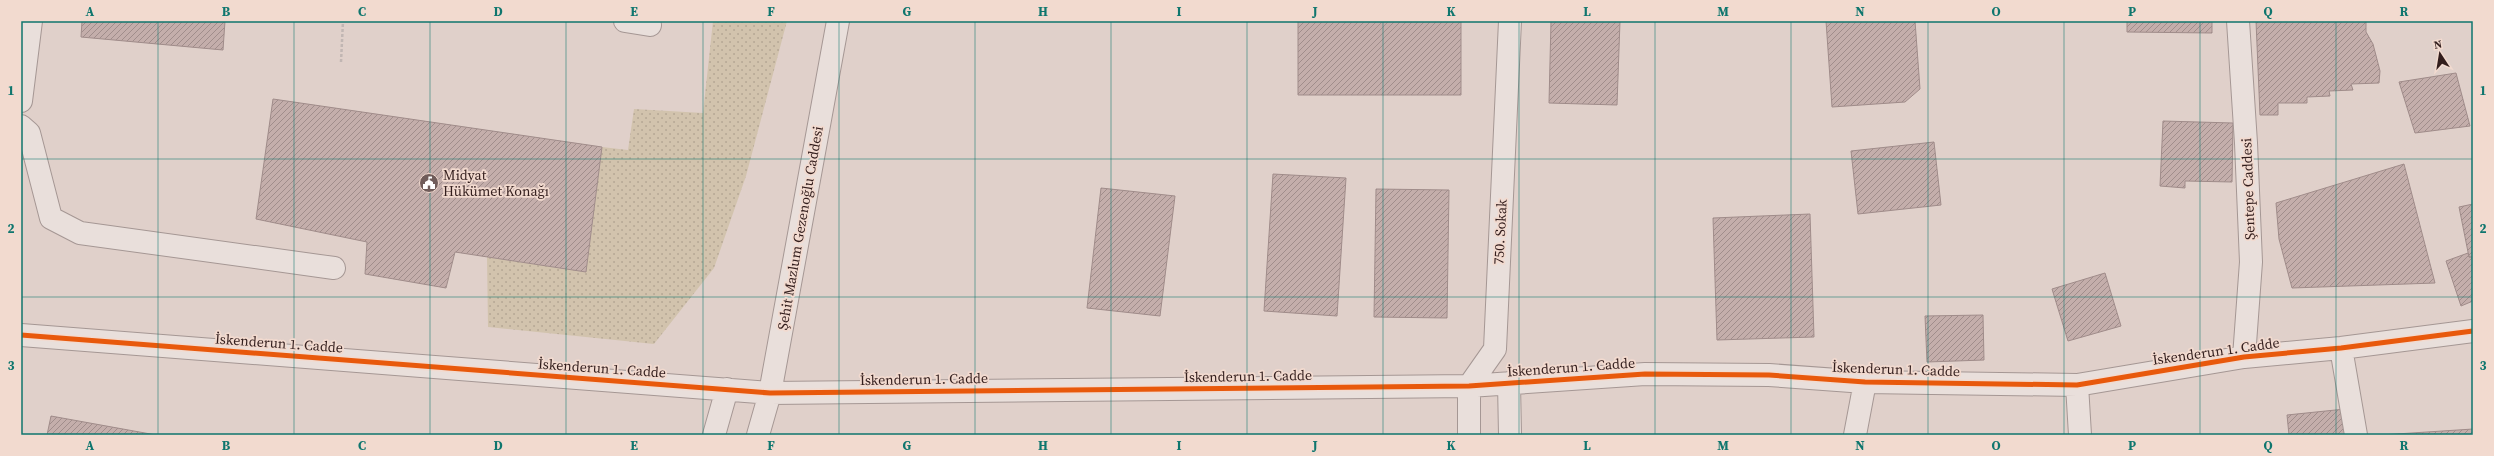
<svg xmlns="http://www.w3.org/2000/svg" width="2494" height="456" viewBox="0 0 2494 456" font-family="'Source Serif 4',serif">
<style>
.grass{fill:url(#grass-dots)}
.building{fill:url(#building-hatch);stroke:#a08c8a}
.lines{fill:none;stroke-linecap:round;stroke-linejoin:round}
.minor-casing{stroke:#a59794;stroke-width:24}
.path{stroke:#c1b6b3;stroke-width:2.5;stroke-dasharray:3 2;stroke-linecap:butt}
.minor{stroke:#e9dfdb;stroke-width:22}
.cycleway-casing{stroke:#f2dacf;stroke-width:8}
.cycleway{stroke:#e8590c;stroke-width:5}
.grid{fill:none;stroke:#0f766e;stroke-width:1;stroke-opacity:0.55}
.labels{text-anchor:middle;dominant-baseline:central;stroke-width:3.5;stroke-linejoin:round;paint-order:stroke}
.poi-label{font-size:14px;fill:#331e1d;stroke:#f2dacf;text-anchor:start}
.street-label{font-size:14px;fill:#331e1d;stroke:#f2dacf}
.neatline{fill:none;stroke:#0f766e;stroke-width:1.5}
.grid-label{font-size:13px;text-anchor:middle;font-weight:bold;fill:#0f766e}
</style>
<defs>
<pattern id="grass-dots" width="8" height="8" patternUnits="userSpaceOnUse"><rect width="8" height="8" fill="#d2c3ad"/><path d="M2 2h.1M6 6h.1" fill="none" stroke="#b5a794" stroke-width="1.8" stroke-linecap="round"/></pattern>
<pattern id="building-hatch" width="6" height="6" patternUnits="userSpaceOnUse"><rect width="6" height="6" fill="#c4aeab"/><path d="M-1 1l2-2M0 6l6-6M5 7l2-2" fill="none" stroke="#a08d8b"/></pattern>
</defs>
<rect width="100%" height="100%" fill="#e0d0ca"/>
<!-- grass -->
<path class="grass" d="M713,21H787L746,176L714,268L654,344L488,327L487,257L586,272L602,147L628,150L634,109L703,113Z"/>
<!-- building -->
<path class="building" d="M82,21H225L223,50L81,37Z
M1298,21H1461V95H1298Z
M1551,21H1620L1617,105L1549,103Z
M1826,21H1915L1920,89L1905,102L1832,107Z
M2127,21H2212V33L2127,32Z
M2256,21H2366V32L2373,44L2380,71L2379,83L2351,84L2353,90L2329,91L2330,96L2307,97V103H2278V115H2260Z
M2456,73L2470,126L2415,133L2399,82Z
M273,99L602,147L586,272L455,252L446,288L365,274L367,242L256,219Z
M2163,121L2233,123L2232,182L2185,181V188L2160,186Z
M1934,142L1941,205L1858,214L1851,151Z
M2404,164L2435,283L2292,288L2279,239L2276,203Z
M1273,174L1346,178L1337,316L1264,311Z
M1101,188L1175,196L1160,316L1087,308Z
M1376,189L1449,190L1447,318L1374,317Z
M2473,204V257H2469L2459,207Z
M1810,214L1814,337L1717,340L1713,218Z
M2468,253L2469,257H2473V301L2461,306L2446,261Z
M2105,273L2121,326L2068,341L2052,289Z
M1983,315L1984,360L1927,362L1925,316Z
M2345,409L2347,435H2289L2287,415Z
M51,416L156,435H47Z
M2473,429V435H2381Z"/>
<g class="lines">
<!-- minor casing -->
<g class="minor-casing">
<path id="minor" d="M625,21L650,25
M2238,21L2246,143L2251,262L2244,357
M21,101L31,21
M21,126L29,133L51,218L80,233L334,268
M21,335L770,393L1469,386L1645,374L1769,375L1865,382L2077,385L2244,357L2341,348L2473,331
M2341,348L2356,435
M1509,383L1510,435
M2077,385L2080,435
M714,435L727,389
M758,435L770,393L838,21
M1469,435V386L1495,349L1510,21
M1855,435L1865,382"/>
</g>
<!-- path -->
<path class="path" d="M341,62L343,21"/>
<!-- minor -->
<use href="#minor" class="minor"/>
<!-- cycleway casing -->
<g class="cycleway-casing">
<path id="cycleway" d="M21,335L770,393L1469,386L1645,374L1769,375L1865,382L2077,385L2244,357L2341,348L2473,331"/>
</g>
<!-- cycleway -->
<use href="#cycleway" class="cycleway"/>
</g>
<!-- grid -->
<path class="grid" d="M158,21V435M294,21V435M430,21V435M566,21V435M703,21V435M839,21V435M975,21V435M1111,21V435M1247,21V435M1383,21V435M1519,21V435M1655,21V435M1791,21V435M1928,21V435M2064,21V435M2200,21V435M2336,21V435M21,159H2473M21,297H2473"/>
<!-- icons -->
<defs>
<g id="civic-disc" transform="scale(1)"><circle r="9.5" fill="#705c5a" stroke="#f2dacf"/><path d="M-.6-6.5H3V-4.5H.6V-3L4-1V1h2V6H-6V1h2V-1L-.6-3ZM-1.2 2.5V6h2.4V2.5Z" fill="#fff"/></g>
</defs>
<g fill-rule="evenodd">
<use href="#civic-disc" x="429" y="183"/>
</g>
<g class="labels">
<!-- poi labels -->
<g class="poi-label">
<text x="443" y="175">Midyat<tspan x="443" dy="16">Hükümet Konağı</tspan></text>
</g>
<!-- street labels -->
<g class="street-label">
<text transform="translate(2248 189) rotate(-92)">Şentepe Caddesi</text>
<text transform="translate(800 228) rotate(-80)">Şehit Mazlum Gezenoğlu Caddesi</text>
<text transform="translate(1500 232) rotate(-87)">750. Sokak</text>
<text transform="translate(279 343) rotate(4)">İskenderun 1. Cadde</text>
<text transform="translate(2216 351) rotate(-8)">İskenderun 1. Cadde</text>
<text transform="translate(1571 367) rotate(-4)">İskenderun 1. Cadde</text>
<text transform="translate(602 368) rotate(4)">İskenderun 1. Cadde</text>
<text transform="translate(1896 369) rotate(2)">İskenderun 1. Cadde</text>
<text transform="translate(1248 376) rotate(-1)">İskenderun 1. Cadde</text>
<text transform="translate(924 379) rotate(-1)">İskenderun 1. Cadde</text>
</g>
</g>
<!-- border -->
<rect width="2494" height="456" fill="none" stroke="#f2dacf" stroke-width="44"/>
<!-- north arrow -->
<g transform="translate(2440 54) rotate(348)" stroke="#f2dacf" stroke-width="3" paint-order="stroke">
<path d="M0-3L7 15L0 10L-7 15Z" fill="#331e1d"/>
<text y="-6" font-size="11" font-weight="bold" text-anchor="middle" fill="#331e1d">N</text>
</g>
<rect x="22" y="22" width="2450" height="412" class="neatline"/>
<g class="grid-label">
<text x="90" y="16">A</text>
<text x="226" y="16">B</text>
<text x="362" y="16">C</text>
<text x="498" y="16">D</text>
<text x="634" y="16">E</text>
<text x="771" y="16">F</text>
<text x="907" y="16">G</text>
<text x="1043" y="16">H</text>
<text x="1179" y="16">I</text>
<text x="1315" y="16">J</text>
<text x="1451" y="16">K</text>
<text x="1587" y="16">L</text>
<text x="1723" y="16">M</text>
<text x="1860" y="16">N</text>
<text x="1996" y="16">O</text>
<text x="2132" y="16">P</text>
<text x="2268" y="16">Q</text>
<text x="2404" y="16">R</text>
<text x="11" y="95">1</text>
<text x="2483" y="95">1</text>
<text x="11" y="233">2</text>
<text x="2483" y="233">2</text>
<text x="11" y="370">3</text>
<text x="2483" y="370">3</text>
<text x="90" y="450">A</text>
<text x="226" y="450">B</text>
<text x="362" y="450">C</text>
<text x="498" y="450">D</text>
<text x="634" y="450">E</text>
<text x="771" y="450">F</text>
<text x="907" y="450">G</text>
<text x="1043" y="450">H</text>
<text x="1179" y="450">I</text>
<text x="1315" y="450">J</text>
<text x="1451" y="450">K</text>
<text x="1587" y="450">L</text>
<text x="1723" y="450">M</text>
<text x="1860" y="450">N</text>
<text x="1996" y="450">O</text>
<text x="2132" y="450">P</text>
<text x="2268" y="450">Q</text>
<text x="2404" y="450">R</text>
</g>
</svg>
